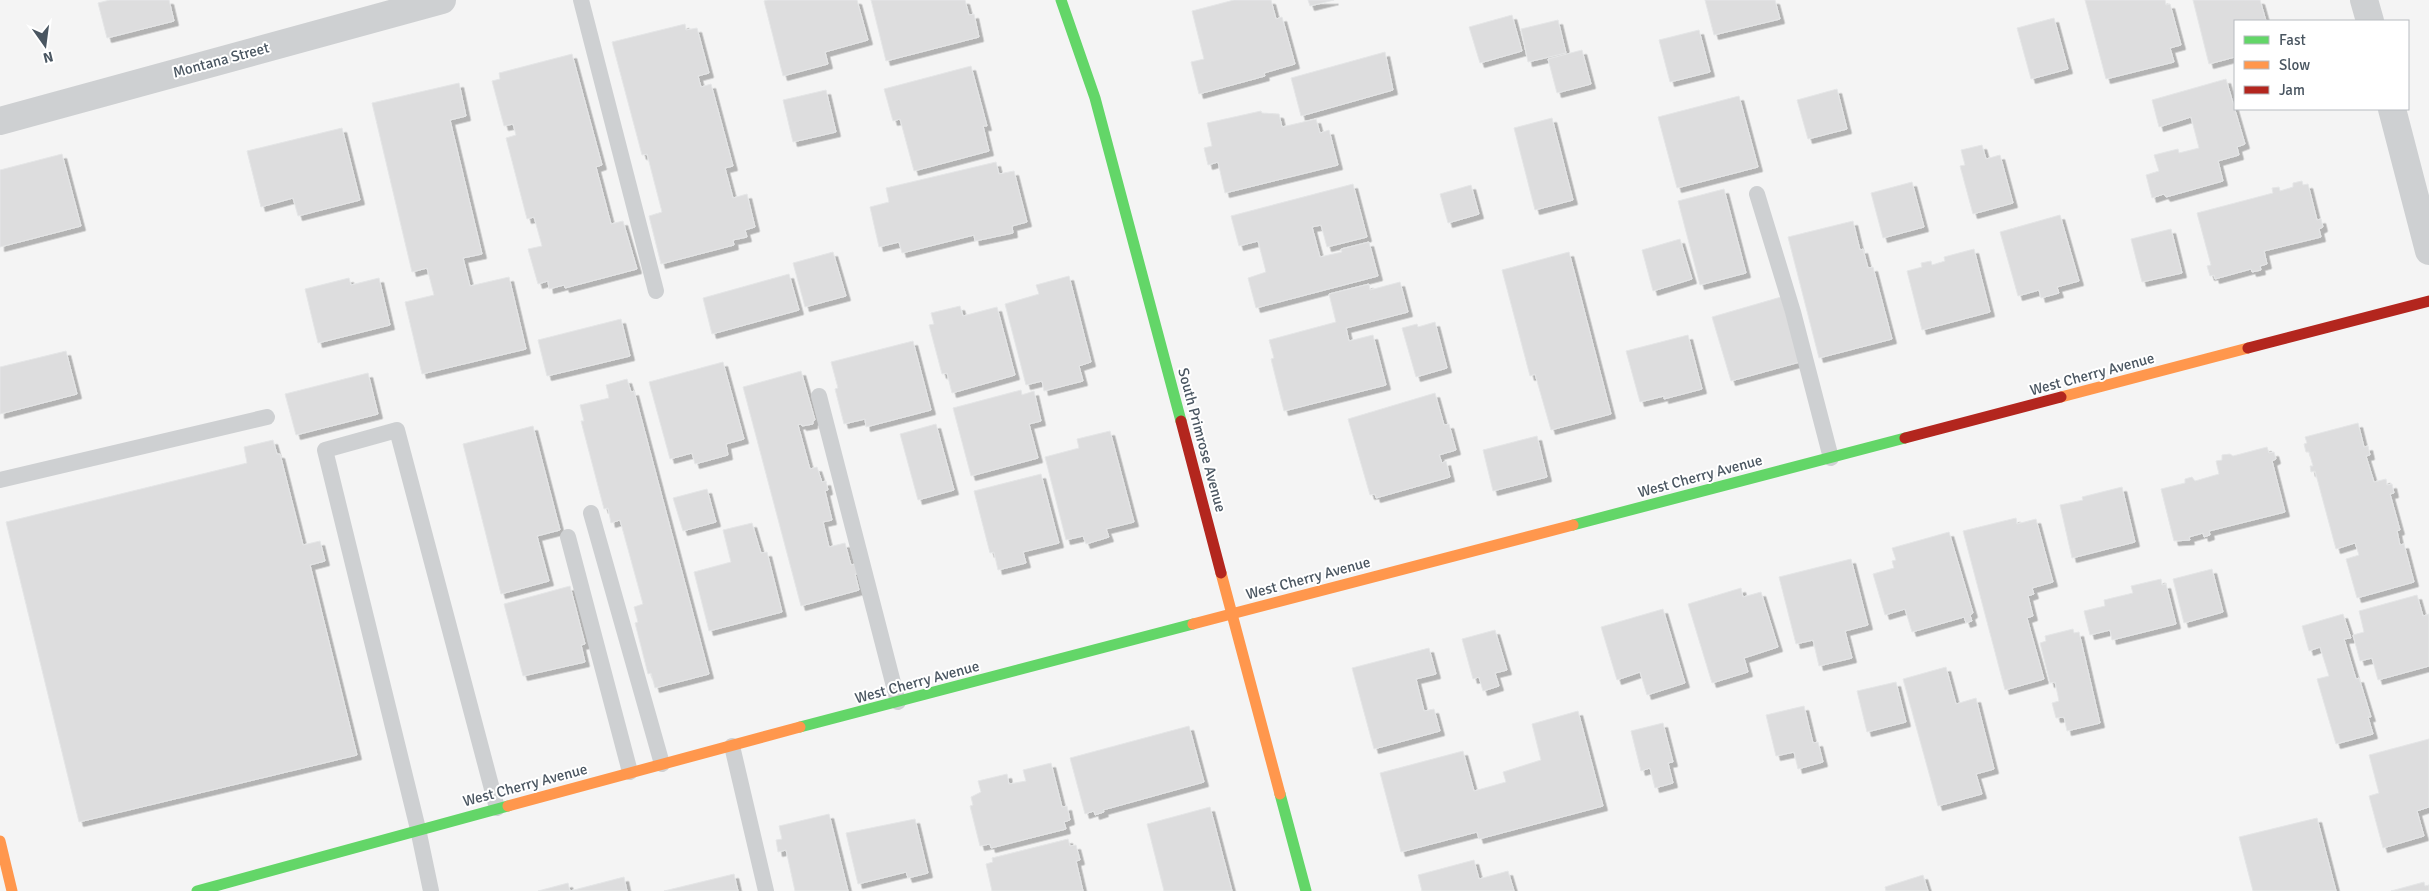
<svg xmlns="http://www.w3.org/2000/svg" width="2429" height="891" viewBox="0 0 2429 891" font-family="Signika,sans-serif">
<style>
.building{fill:#ddddde;stroke:#e5e6e7;filter:url(#shadow)}
.lines{fill:none;stroke-linecap:round;stroke-linejoin:round}
.lane{stroke:#ced0d2;stroke-width:16}
.street{stroke:#ced0d2;stroke-width:28}
.fast{stroke:#63d668;stroke-width:11}
.slow{stroke:#ff974d;stroke-width:11}
.jam{stroke:#b3261e;stroke-width:11}
.labels{text-anchor:middle;dominant-baseline:central;stroke-width:4;stroke-linejoin:round;paint-order:stroke}
.street-label{font-size:15px;fill:#4a5661;stroke:#fff}
</style>
<defs>
<filter id="shadow"><feDropShadow dx="4.5" dy="4.5" stdDeviation="0" flood-color="#0004"/></filter>
</defs>
<rect width="100%" height="100%" fill="#f4f4f4"/>
<!-- building -->
<path class="building" d="M110,0H169L174,21L107,38L98,3Z
M768,0H857L868,40L825,52L828,64L783,76L764,1Z
M871,0H965L969,15L974,14L979,37L886,61Z
M1234,0H1271L1276,19L1282,17L1295,64L1264,73L1265,76L1199,94L1191,62L1204,59L1192,11Z
M1308,0H1334L1310,6Z
M1705,0H1775L1780,19L1714,35Z
M2085,0H2165L2166,5L2170,4L2181,45L2170,48L2174,62L2106,79Z
M2193,0H2260L2266,21H2235V57L2209,64Z
M1512,15L1522,51L1480,63L1469,27Z
M2054,18L2068,69L2031,79L2017,28Z
M1558,20L1566,53L1528,62L1521,29Z
M685,24L686,30L697,28L709,73L698,76L701,87L711,84L733,166L725,168L733,198L747,194L755,227L745,230L747,237L733,240L734,245L661,264L649,216L662,212L647,154L642,155L612,42Z
M1699,30L1710,72L1670,82L1659,40Z
M1582,50L1591,84L1557,93L1548,59Z
M1385,52L1393,90L1301,116L1291,78Z
M572,54L602,165L596,167L611,224L623,221L637,269L565,288L564,285L549,289L548,281L538,284L528,249L542,246L534,217L527,219L506,138L516,135L513,124L504,126L492,81L500,79L499,73Z
M971,66L987,126H983L989,151L914,171L900,119L893,121L884,89Z
M2226,79L2245,144L2237,147L2239,155L2218,161L2223,181L2166,197L2164,194L2152,198L2146,175L2159,171L2154,155L2178,149L2179,153L2199,148L2191,117L2159,127L2152,100Z
M459,83L466,116L450,120L482,254L463,258L470,286L509,277L526,349L422,374L405,302L434,295L427,268L412,272L372,103Z
M1837,89L1847,129L1808,139L1797,100Z
M826,90L836,132L793,142L783,100Z
M1739,96L1758,167L1677,188L1658,117Z
M1261,111L1262,113L1279,114L1282,127L1316,119L1320,133L1329,130L1338,165L1225,193L1218,162L1208,165L1204,148L1212,146L1207,123Z
M1552,118L1573,200L1535,210L1514,128Z
M342,128L360,200L298,216L293,198L261,207L247,151Z
M1982,145L1986,159L2000,155L2013,203L1973,214L1960,166L1965,165L1961,150Z
M62,154L81,226L0,247V170Z
M996,162L999,174L1014,171L1027,222L1012,226L1013,233L975,241L974,235L902,253L899,242L879,247L870,207L889,202L886,188Z
M2302,181L2303,185L2308,184L2317,220L2321,219L2323,227L2319,229L2321,237L2264,251L2267,264L2260,266L2261,270L2252,272L2251,269L2215,279L2214,275L2210,276L2207,266L2211,265L2197,213L2273,193L2272,188L2279,187L2280,191L2293,187V183Z
M1912,182L1924,227L1883,238L1871,193Z
M1353,184L1367,237L1327,247L1321,225L1312,227L1320,257L1342,252L1341,249L1369,242L1378,276L1256,308L1248,278L1266,272L1258,241L1239,246L1231,216Z
M1471,185L1479,214L1448,223L1440,194Z
M1724,189L1746,273L1700,285L1678,201Z
M2060,215L2079,281L2057,287L2059,293L2041,298L2039,290L2018,296L2000,232Z
M1853,221L1860,250L1863,249L1868,268L1873,267L1892,339L1819,358L1788,237Z
M2171,229L2182,273L2142,282L2131,239Z
M1680,239L1692,279L1653,291L1642,250Z
M1974,249L1990,312L1922,330L1907,271L1922,267L1921,263L1931,261L1932,265L1945,261L1944,257Z
M833,252L846,296L805,307L793,263Z
M1569,252L1611,414L1551,430L1535,374L1530,376L1502,270Z
M789,274L799,310L712,334L703,298Z
M1069,276L1091,362L1079,366L1083,381L1044,391L1042,381L1026,385L1005,304L1039,294L1036,285Z
M349,278L351,285L379,278L390,325L318,343L305,289Z
M1400,282L1408,312L1346,328L1349,341L1373,335L1386,385L1284,411L1271,359L1274,358L1269,340L1336,322L1329,294L1369,284L1370,290Z
M1781,297L1800,362L1731,381L1712,317Z
M960,306L963,316L997,307L1015,375L952,393L947,373L942,374L929,325L934,324L931,313Z
M621,319L630,356L547,376L538,340Z
M1435,322L1447,368L1416,377L1402,328L1417,324L1418,327Z
M1688,335L1702,389L1664,399V396L1640,402L1626,351Z
M913,341L931,410L866,427L865,419L844,424L835,389L838,388L831,362Z
M66,351L77,394L0,414V367Z
M723,362L744,439L726,444L728,455L695,464L692,453L670,459L649,382Z
M801,371L815,420L813,421V424L802,426L801,424L798,425L810,469L817,467L822,482L826,481L828,490L825,491L832,520L823,522L829,547L845,543L851,565L855,564L858,574H855L859,590L801,606L743,387Z
M368,373L378,414L296,435L285,394Z
M627,379L631,392L634,391L709,674L655,688L651,673L648,674L635,623L638,622L634,607L643,604L620,520L611,523L608,508L604,509L581,421H584L580,405L609,398L606,385Z
M1021,390L1022,395L1034,391L1041,421L1029,424L1038,458L971,476L953,408Z
M1435,393L1444,425L1449,424L1456,450L1439,455L1442,463L1446,461L1450,477L1376,498L1375,494L1370,495L1348,419Z
M2358,423L2364,447L2368,446L2370,455L2366,456L2374,482L2386,479L2387,485L2392,484L2394,493L2390,494L2400,530L2397,531L2400,545L2404,544L2414,582L2357,598L2346,559L2359,555L2355,543L2336,549L2315,471L2311,472L2310,466H2313L2309,452H2306L2304,444L2307,443L2305,437Z
M936,424L954,490L918,500L900,434Z
M533,426L560,530L537,536L549,581L501,594L463,444Z
M1110,431L1134,522L1106,529L1109,537L1086,544L1083,536L1066,540L1045,457L1079,448L1077,439Z
M1537,436L1547,477L1493,491L1483,450Z
M273,440L277,454H280L303,545L320,541L325,561L310,565L357,755L79,822L6,522L247,463L244,447Z
M2267,447L2269,453L2274,452L2276,459L2272,461L2285,512L2209,531L2210,535L2204,537L2203,533L2189,537L2190,540L2174,541L2161,489L2185,483V479L2192,477L2195,481L2219,474L2216,461L2222,460V455L2230,454L2233,456Z
M1041,474L1059,543L1023,552L1026,563L998,570L994,552L990,553L974,491Z
M2122,487L2135,542L2072,558L2060,505L2083,500L2082,497Z
M707,489L716,522L683,531L673,498Z
M2016,518L2017,524L2036,519L2053,582L2032,588L2034,594L2028,596L2033,616L2027,618L2044,679L2005,690L1963,531Z
M752,523L761,553L767,552L782,612L709,631L694,572L731,562L723,530Z
M1949,532L1973,613L1970,615L1972,621L1966,623L1964,617L1912,632L1905,609L1885,615L1873,574L1894,568L1892,561L1896,560L1892,548Z
M1851,559L1868,625L1845,631L1852,658L1819,666L1813,640L1796,644L1779,577Z
M2212,569L2223,612L2184,623L2173,579Z
M2161,579L2162,585L2166,584L2176,624L2112,640L2110,630L2090,635L2084,611L2105,606L2104,600L2133,593L2131,586Z
M570,586L585,644L581,645L585,662L523,676L504,604Z
M1741,588L1743,597L1761,592L1778,647L1744,658L1748,672L1712,683L1688,604Z
M2417,595L2423,616L2429,614V666L2378,680L2372,658L2360,661L2353,635L2364,632L2359,611Z
M1663,609L1685,683L1647,695L1640,672L1617,680L1601,627Z
M2343,614L2351,638L2344,639L2356,679L2359,678L2371,717H2368L2373,734L2336,744L2317,679L2329,676L2320,647L2309,651L2302,626Z
M2073,629L2074,633L2079,632L2100,723L2067,731L2064,717L2056,718L2052,703L2059,701L2055,682L2050,683L2040,643L2046,641L2045,636Z
M1495,630L1507,670L1495,673L1499,686L1483,691L1479,677L1473,679L1462,639Z
M1429,648L1436,674L1416,679L1424,711L1434,709L1440,731L1374,749L1352,668Z
M1946,667L1956,704L1976,698L1994,769L1976,774L1982,794L1938,806L1903,679Z
M1896,682L1906,722L1867,732L1857,691Z
M1804,706L1813,743L1818,742L1823,762L1798,769L1794,752L1776,756L1766,715Z
M1578,711L1603,806L1479,839L1477,832L1401,852L1380,773L1463,751L1474,791L1506,782L1503,772L1541,760L1532,724Z
M1663,723L1673,762L1668,763L1673,783L1655,788L1650,768L1641,771L1631,731Z
M1189,726L1204,782L1103,810L1104,812L1095,815L1094,811L1085,814L1070,758Z
M2429,739V807L2417,811L2424,836L2383,848L2369,796L2379,793L2369,755Z
M1051,763L1062,807L1067,806L1070,820L1064,822L1066,829L991,848L990,844L980,846L970,806L973,805L971,797L981,792L978,781L1007,774L1009,784L1026,781L1023,770Z
M1210,807L1232,891H1164L1147,824Z
M829,814L848,891H795L786,850L778,852L776,840L782,839L779,826Z
M2317,818L2336,891H2253L2239,837Z
M915,819L928,873L908,878L906,872L858,884L846,833Z
M1068,839L1070,846L1076,845L1080,860L1076,861L1083,891H992L986,864L993,862L992,858Z
M1474,860L1479,879L1508,871L1514,891H1422L1418,875Z
M734,874L738,891H664Z
M1923,875L1928,891H1886L1885,887Z
M624,877L627,891H538L568,883L570,891Z
M2424,882L2425,886L2429,885V891H2391Z"/>
<g class="lines">
<!-- lane -->
<path class="lane" d="M581,0L656,291
M1757,194L1793,312L1831,458
M819,396L898,702
M0,480L267,417
M591,513L662,764
M568,537L630,772
M732,746L766,891
M431,891L418,829L325,450L397,430L497,808"/>
<!-- street -->
<path class="street" d="M2364,0L2370,21
M2392,109L2429,251
M0,121L442,0"/>
<!-- fast -->
<path class="fast" d="M1061,0L1095,98L1181,421
M1573,525L1905,438
M800,727L1193,624
M1280,794L1306,891
M197,891L508,806"/>
<!-- slow -->
<path class="slow" d="M2061,397L2248,348
M1221,573L1280,794
M1193,624L1573,525
M508,806L800,727
M0,841L12,891"/>
<!-- jam -->
<path class="jam" d="M2248,348L2429,301
M1181,421L1221,573
M1905,438L2061,397"/>
</g>
<g class="labels">
<!-- street labels -->
<g class="street-label">
<text transform="translate(221 60) rotate(-15)">Montana Street</text>
<text transform="translate(2092 374) rotate(-15)">West Cherry Avenue</text>
<text transform="translate(1202 440) rotate(75)">South Primrose Avenue</text>
<text transform="translate(1700 476) rotate(-15)">West Cherry Avenue</text>
<text transform="translate(1308 578) rotate(-15)">West Cherry Avenue</text>
<text transform="translate(917 682) rotate(-15)">West Cherry Avenue</text>
<text transform="translate(525 785) rotate(-15)">West Cherry Avenue</text>
</g>
</g>
<!-- legend -->
<rect x="2234" y="20" width="175" height="90" fill="#ffffff" stroke="#b7bbc0"/>
<rect x="2244" y="36" width="25" height="8" fill="#63d668" stroke="#b7bbc0"/>
<text x="2279" y="45" font-size="15" fill="#4a5661">Fast</text>
<rect x="2244" y="61" width="25" height="8" fill="#ff974d" stroke="#b7bbc0"/>
<text x="2279" y="70" font-size="15" fill="#4a5661">Slow</text>
<rect x="2244" y="86" width="25" height="8" fill="#b3261e" stroke="#b7bbc0"/>
<text x="2279" y="95" font-size="15" fill="#4a5661">Jam</text>
<!-- north arrow -->
<g transform="translate(45 45) rotate(166)" stroke="#ffffff" stroke-width="4" paint-order="stroke">
<path d="M0-4L9 19L0 12L-9 19Z" fill="#4a5661"/>
<text y="-8" font-size="14" font-weight="bold" text-anchor="middle" fill="#4a5661">N</text>
</g>
</svg>
